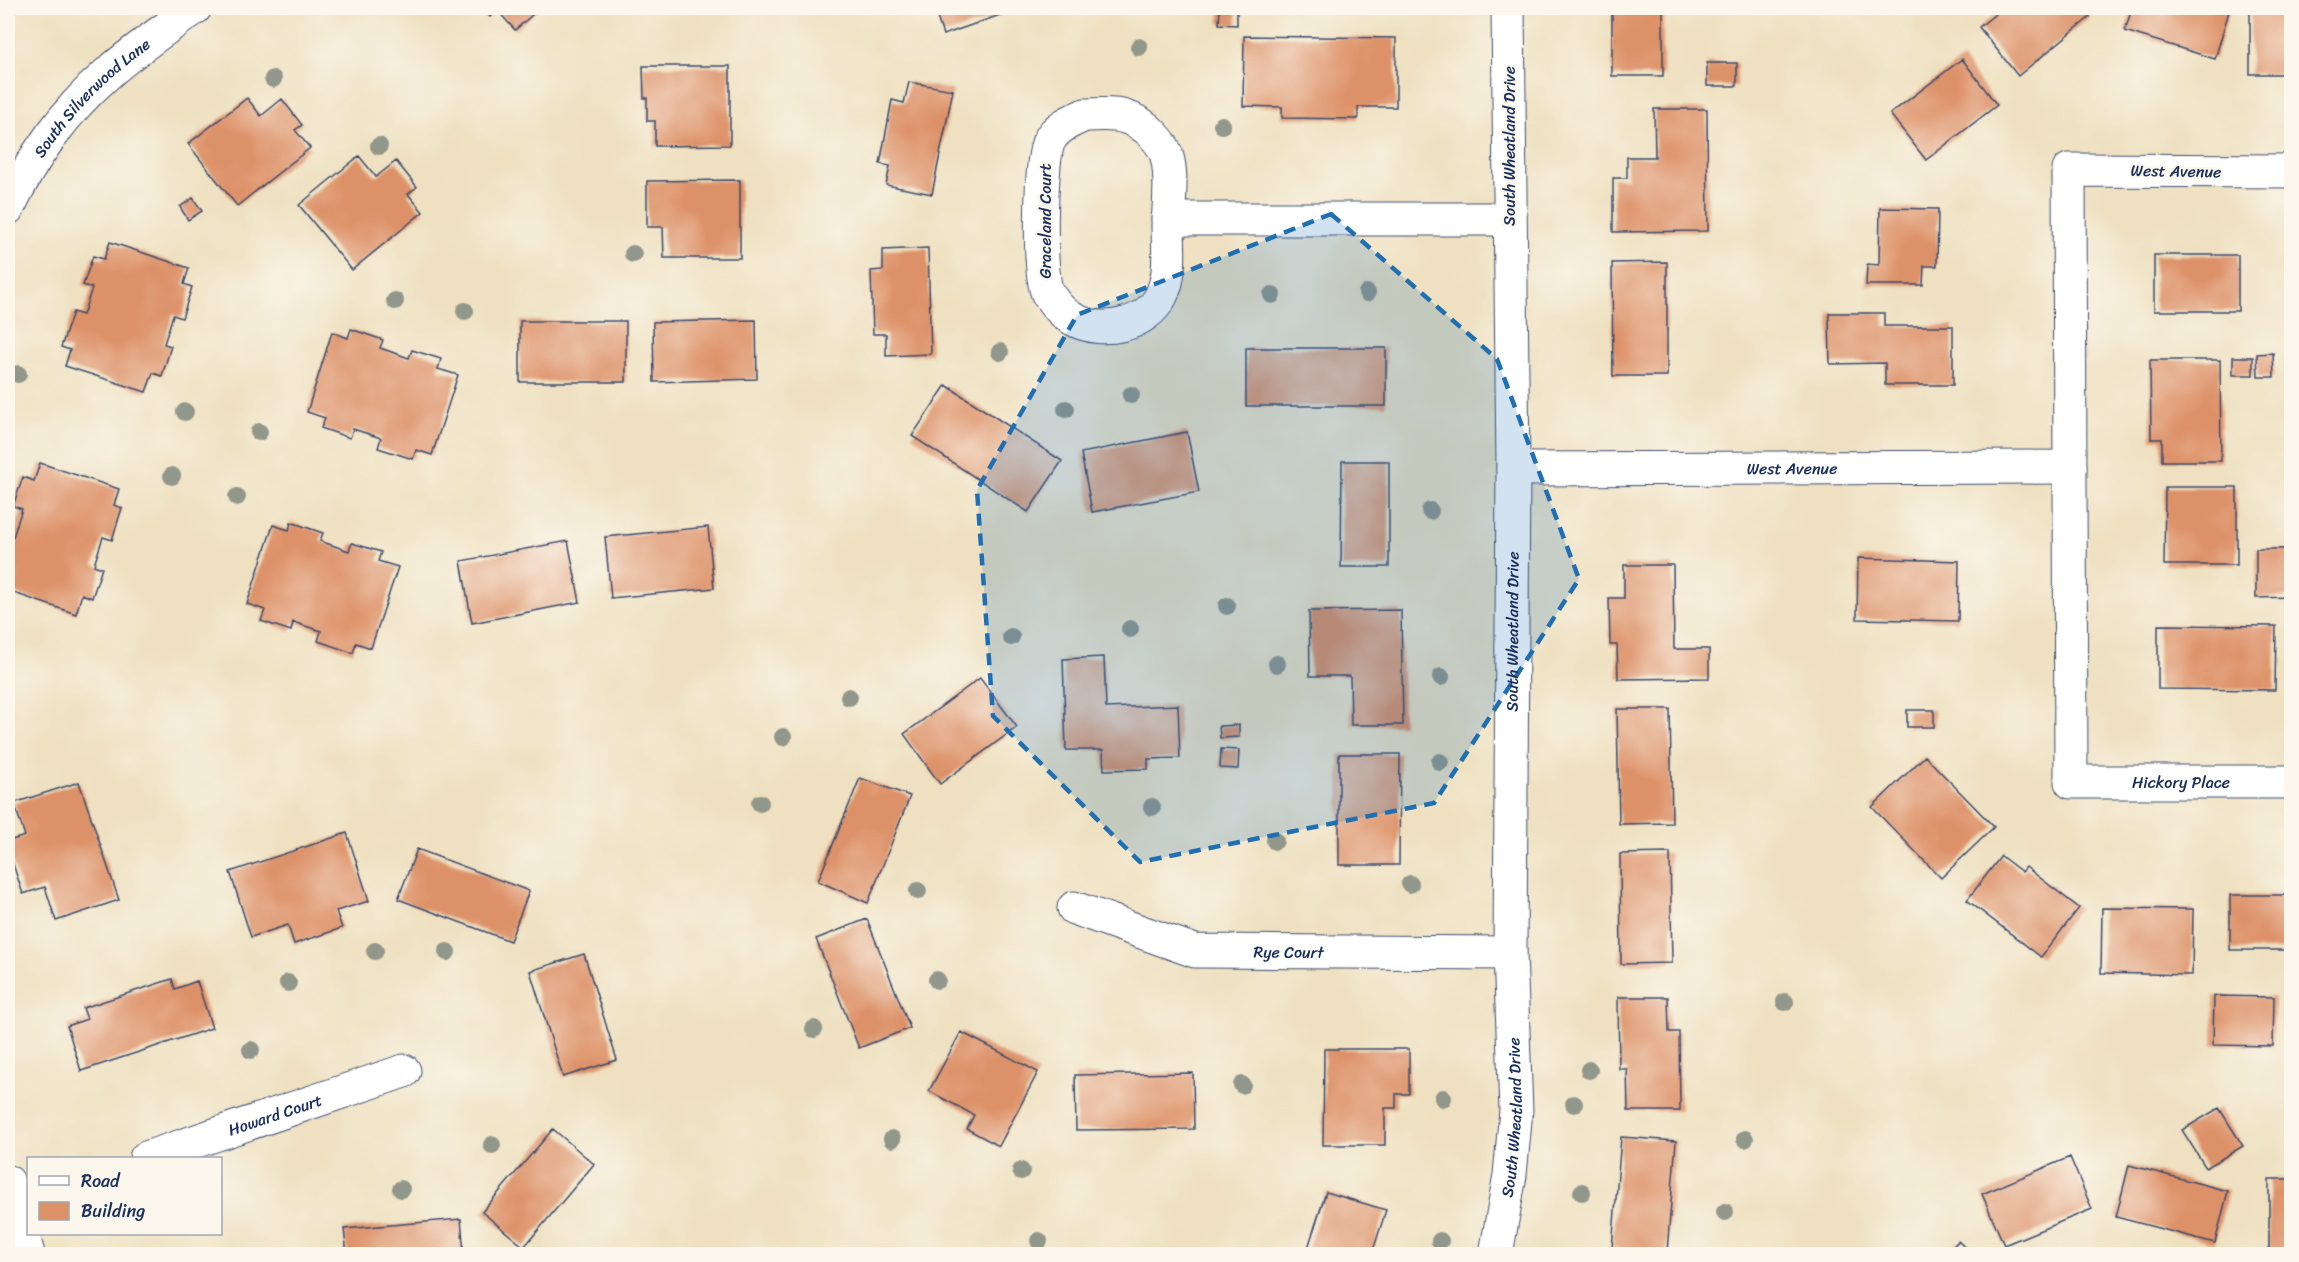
<svg xmlns="http://www.w3.org/2000/svg" width="2299" height="1262" viewBox="0 0 2299 1262" font-family="Sriracha,sans-serif">
<style>
.building{fill:#dd9167}
.lines{fill:none;stroke-linecap:round;stroke-linejoin:round}
.street-casing{stroke:#3b4a6d;stroke-width:35}
.street{stroke:#fff;stroke-width:33}
.tree{fill:#92978b}
.marked{fill:#1f6fb2;fill-opacity:0.2;stroke:#1f6fb2;stroke-width:4.5;stroke-dasharray:12 8;stroke-linejoin:round}
.labels{text-anchor:middle;dominant-baseline:central;stroke-width:5;stroke-linejoin:round;paint-order:stroke}
.street-label{font-size:16px;fill:#1b2f5e;stroke:#fbf7ec}
</style>
<rect width="100%" height="100%" fill="#fbf7ec"/>
<filter id="ink" filterUnits="userSpaceOnUse"><feTurbulence type="fractalNoise" baseFrequency=".0167" numOctaves="2"/><feDisplacementMap in="SourceGraphic" scale="12" xChannelSelector="R" yChannelSelector="G"/><feConvolveMatrix kernelMatrix="1 2 1 2 8 2 1 2 1" color-interpolation-filters="sRGB"/></filter>
<filter id="wash" filterUnits="userSpaceOnUse"><feTurbulence type="fractalNoise" baseFrequency=".008" numOctaves="4" result="noise"/><feDisplacementMap in="SourceGraphic" scale="24" xChannelSelector="R" yChannelSelector="G"/><feGaussianBlur stdDeviation="1.35" result="paint"/><feColorMatrix in="noise" values="0 0 0 0 0 0 0 0 0 0 0 0 0 0 0 0 0 1.4 0 .05"/><feComposite in="paint" operator="in"/></filter>
<g filter="url(#wash)">
<rect width="100%" height="100%" fill="#eee0c0"/>
<g id="blocks">
<!-- building -->
<path class="building" d="M481,8H540L515,30L497,10L490,17Z
M934,8H1020L943,35Z
M1220,8H1237V25L1219,24Z
M1612,8H1663V76H1612Z
M2003,8H2082L2090,17L2018,76L1979,27Z
M2132,8H2230L2215,59L2125,31Z
M2250,9H2292V74H2250Z
M1244,36L1396,38V107H1358V119L1282,118V107L1243,106Z
M1962,59L1997,105L1926,160L1890,114Z
M1707,63H1737V86H1707Z
M643,66H730V145L655,146V121H647V98H644Z
M909,82L953,90L932,194L886,185L890,166L880,164L892,100L904,103Z
M247,98L261,116L282,99L302,125L295,130L310,148L237,206L188,144Z
M1654,109H1707L1708,231L1613,232V178H1627V157H1655Z
M359,156L376,177L396,161L417,187L408,194L423,212L352,270L299,205Z
M740,180V258H664L663,227H647V181Z
M193,198L202,211L188,220L180,207Z
M1880,208L1938,209L1937,266H1924L1923,285H1866L1867,264L1879,265Z
M110,242L189,268L184,284L192,287L182,318L173,315L164,344L171,346L162,376L153,373L146,392L65,366L70,350L61,347L73,312L83,315L92,288L83,285L93,256L104,259Z
M928,248L931,354L886,356V334H873L871,271L883,270V250Z
M2154,255H2238V311H2154Z
M1667,262V376H1613L1612,263Z
M1829,313H1884V326H1953V385H1885V363L1830,364Z
M756,320L757,379L654,382L653,322Z
M520,321H626V382H520Z
M351,329L383,340L380,348L409,358L412,350L441,359L438,369L458,375L432,455L416,450L413,459L378,448L381,438L353,429L350,438L321,428L325,418L307,412L332,332L348,338Z
M1246,348H1386V406H1246Z
M2273,353L2274,377H2258L2257,354Z
M2233,357H2253V375H2233Z
M2150,360H2220L2221,461H2162V439H2151Z
M946,385L1062,461L1028,512L912,436Z
M1187,432L1199,492L1092,512L1081,453Z
M1342,461H1389V567H1341Z
M40,463L119,489L114,505L122,508L112,540L103,537L94,565L102,568L92,598L82,594L76,614L8,591V535L13,537L22,509L13,506L23,477L34,481Z
M2165,487H2237V565H2164Z
M291,522L323,533L320,541L349,551L352,543L381,552L378,561L398,567L371,648L356,643L353,653L318,641L321,631L293,622L291,631L261,621L265,610L247,604L273,525L289,530Z
M708,527L714,588L611,598L605,537Z
M568,541L580,602L472,623L461,561Z
M2256,549H2292V597L2256,598Z
M1858,558L1959,561L1958,621L1857,619Z
M1624,565H1673L1674,649H1709V678L1618,679L1617,645H1610L1609,598H1624Z
M1401,610L1403,725H1351L1350,676H1310L1309,611Z
M2158,625L2276,626L2275,690L2158,689Z
M1104,657L1106,708L1178,705L1180,758L1148,759V769L1104,770L1103,750H1066L1063,659Z
M980,678L1017,727L940,784L904,734Z
M1617,709H1670L1672,823L1619,824Z
M1907,710H1934V727H1907Z
M1239,725V737L1220,738L1219,726Z
M1221,749L1239,750L1238,769L1220,768Z
M1339,754H1400L1399,865H1339Z
M1925,756L1994,827L1941,878L1872,807Z
M860,778L910,796L868,903L818,881Z
M79,782L119,900L56,921L45,887L23,894L8,849V841L25,836L14,803Z
M347,833L369,901L336,911L342,928L294,944L288,925L251,937L230,872Z
M417,849L529,891L510,941L398,899Z
M1670,853L1672,963L1621,964L1620,854Z
M2001,856L2022,872L2026,867L2079,908L2041,957L1967,900Z
M2230,895H2292V950H2230Z
M2102,908L2193,909L2192,975L2101,973Z
M867,919L910,1028L859,1048L816,939Z
M584,954L617,1060L563,1077L530,971Z
M172,979L175,989L197,981L212,1028L81,1071L67,1026L87,1019L83,1008Z
M2214,996L2274,997L2273,1046L2213,1045Z
M1618,997H1668L1669,1032H1679L1680,1111H1628L1627,1069H1619Z
M961,1032L1038,1072L999,1146L967,1129L974,1115L929,1091Z
M1324,1049H1409V1094H1396V1108H1385V1145H1323Z
M1193,1073L1194,1129L1076,1130L1075,1075Z
M2219,1108L2243,1146L2206,1168L2182,1130Z
M553,1129L594,1164L524,1247L482,1212Z
M1621,1137L1676,1141L1667,1252L1612,1248Z
M2070,1157L2092,1209L2004,1245L1982,1194Z
M2129,1165L2228,1191L2215,1243L2116,1217Z
M2269,1179H2292V1254H2269Z
M1326,1192L1386,1210L1372,1254H1306Z
M461,1219L464,1254H347L344,1229Z
M1958,1241L1972,1254H1946Z"/>
</g>
</g>
<g filter="url(#ink)">
<use href="#blocks" fill-opacity="0" stroke="#3b4a6d" stroke-width="1.5"/>
<g class="lines">
<!-- street casing -->
<g class="street-casing">
<g id="street">
<path d="M1085,115C1098,115 1113,113 1125,117C1144,122 1165,142 1168,161C1172,181 1169,204 1168,225C1168,248 1172,275 1161,296C1146,326 1101,335 1073,319C1063,314 1054,303 1048,294C1038,282 1040,156 1049,141C1056,127 1071,121 1085,115Z"/>
<path id="s1" d="M2292,171L2069,170L2071,782H2292"/>
<path id="s2" d="M8,208C31,159 65,111 106,75C134,50 165,29 195,8"/>
<path d="M1168,219H1509"/>
<path id="s3" d="M1513,469L2070,467"/>
<path id="s4" d="M1074,908L1195,951L1510,953"/>
<path id="s5" d="M146,1158L404,1071"/>
<path d="M8,1182L28,1254"/>
<path id="s6" d="M1496,1254L1510,1175L1516,1110L1510,953L1513,469L1508,8"/>
</g>
</g>
<!-- street -->
<use href="#street" class="street"/>
</g>
<!-- trees -->
<g class="tree">
<circle cx="1139" cy="47" r="9"/>
<circle cx="273" cy="79" r="9"/>
<circle cx="1222" cy="125" r="9"/>
<circle cx="379" cy="146" r="9"/>
<circle cx="633" cy="254" r="9"/>
<circle cx="1367" cy="293" r="9"/>
<circle cx="1272" cy="295" r="9"/>
<circle cx="395" cy="301" r="9"/>
<circle cx="465" cy="311" r="9"/>
<circle cx="1000" cy="352" r="9"/>
<circle cx="18" cy="374" r="9"/>
<circle cx="1131" cy="395" r="9"/>
<circle cx="1066" cy="409" r="9"/>
<circle cx="185" cy="412" r="9"/>
<circle cx="259" cy="432" r="9"/>
<circle cx="172" cy="476" r="9"/>
<circle cx="237" cy="497" r="9"/>
<circle cx="1430" cy="511" r="9"/>
<circle cx="1227" cy="606" r="9"/>
<circle cx="1130" cy="629" r="9"/>
<circle cx="1011" cy="637" r="9"/>
<circle cx="1277" cy="664" r="9"/>
<circle cx="1441" cy="677" r="9"/>
<circle cx="849" cy="697" r="9"/>
<circle cx="783" cy="737" r="9"/>
<circle cx="1440" cy="762" r="9"/>
<circle cx="760" cy="803" r="9"/>
<circle cx="1152" cy="807" r="9"/>
<circle cx="1275" cy="841" r="9"/>
<circle cx="1410" cy="884" r="9"/>
<circle cx="918" cy="891" r="9"/>
<circle cx="375" cy="951" r="9"/>
<circle cx="447" cy="952" r="9"/>
<circle cx="937" cy="980" r="9"/>
<circle cx="288" cy="983" r="9"/>
<circle cx="1785" cy="1002" r="9"/>
<circle cx="814" cy="1029" r="9"/>
<circle cx="251" cy="1050" r="9"/>
<circle cx="1589" cy="1070" r="9"/>
<circle cx="1242" cy="1085" r="9"/>
<circle cx="1443" cy="1098" r="9"/>
<circle cx="1574" cy="1104" r="9"/>
<circle cx="892" cy="1139" r="9"/>
<circle cx="1745" cy="1139" r="9"/>
<circle cx="492" cy="1145" r="9"/>
<circle cx="1021" cy="1171" r="9"/>
<circle cx="401" cy="1189" r="9"/>
<circle cx="1582" cy="1192" r="9"/>
<circle cx="1725" cy="1212" r="9"/>
<circle cx="1039" cy="1241" r="9"/>
<circle cx="1440" cy="1241" r="9"/>
</g>
</g>
<!-- marked area -->
<path class="marked" d="M1331,214L1497,359L1579,579L1434,803L1140,862L993,716L977,490L1077,315Z"/>
<g class="labels">
<!-- street labels -->
<g class="street-label">
<text stroke="none"><textPath href="#s2" startOffset="140">South Silverwood Lane</textPath></text>
<text transform="translate(1509 146) rotate(-90)">South Wheatland Drive</text>
<text transform="translate(2176 171) rotate(1)">West Avenue</text>
<text transform="translate(1045 221) rotate(-90)">Graceland Court</text>
<text stroke="none"><textPath href="#s3" startOffset="279">West Avenue</textPath></text>
<text stroke="none"><textPath href="#s6" startOffset="624">South Wheatland Drive</textPath></text>
<text stroke="none"><textPath href="#s1" startOffset="945">Hickory Place</textPath></text>
<text stroke="none"><textPath href="#s4" startOffset="222">Rye Court</textPath></text>
<text stroke="none"><textPath href="#s5" startOffset="136">Howard Court</textPath></text>
<text stroke="none"><textPath href="#s6" startOffset="138">South Wheatland Drive</textPath></text>
</g>
</g>
<!-- margin -->
<rect width="2299" height="1262" fill="none" stroke="#fbf7ec" stroke-width="30"/>
<!-- legend -->
<rect x="27" y="1157" width="195" height="78" fill="#fbf7ec" stroke="#a1a7b3" stroke-width="1.5"/>
<rect x="39" y="1176" width="30" height="9" fill="#ffffff" stroke="#a1a7b3" stroke-width="1.5"/>
<text x="81" y="1187" font-size="18" fill="#1b2f5e">Road</text>
<rect x="39" y="1202" width="30" height="18" fill="#dd9167" stroke="#a1a7b3" stroke-width="1.5"/>
<text x="81" y="1217" font-size="18" fill="#1b2f5e">Building</text>
</svg>
